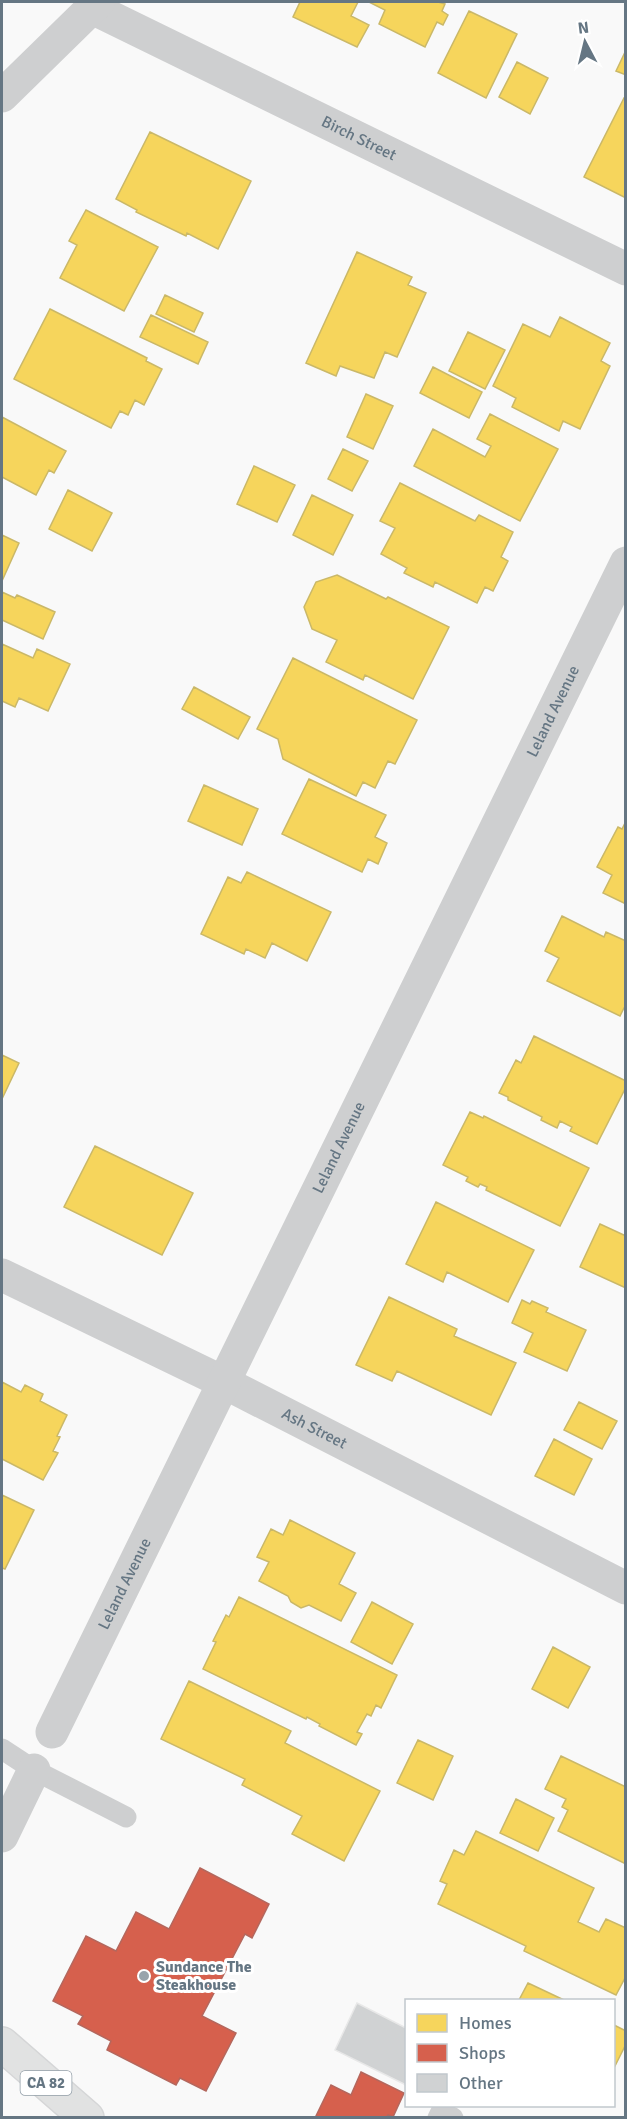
<svg xmlns="http://www.w3.org/2000/svg" width="627" height="2119" viewBox="0 0 627 2119" font-family="Signika,sans-serif">
<style>
.homes{fill:#f6d55c;stroke:#cab868;stroke-width:1.5}
.shops{fill:#d6604d;stroke:#b4675d;stroke-width:1.5}
.building{fill:#d0d2d3;stroke:#e8e8e8;stroke-width:1.5}
.lines{fill:none;stroke-linecap:round;stroke-linejoin:round}
.primary-casing{stroke:#d5d6d7;stroke-width:36}
.lane{stroke:#cecfd0;stroke-width:21}
.street{stroke:#cecfd0;stroke-width:33}
.primary{stroke:#e1e2e2;stroke-width:33}
.poi-dot{fill:#99a4ac;stroke:#fff;stroke-width:2}
.labels{text-anchor:middle;dominant-baseline:central;stroke-width:6;stroke-linejoin:round;paint-order:stroke}
.shield{fill:#fff;stroke:#939fa8;stroke-width:1.5}
.shield-label{font-size:15px;font-weight:bold;fill:#657683}
.street-label{font-size:16px;fill:#657683;stroke:#fff}
.poi-label{font-size:16px;font-weight:bold;fill:#657683;stroke:#fff;text-anchor:start}
</style>
<rect width="100%" height="100%" fill="#f9f9f9"/>
<!-- homes -->
<path class="homes" d="M300,2H358L351,16L369,25L357,47L293,17Z
M369,2H438L445,4L442,11L448,15L443,25L437,22L425,47L379,24L385,10Z
M469,11L517,34L486,98L438,73Z
M626,50V75L616,71Z
M517,62L548,78L530,114L499,97Z
M624,98L626,99V198L584,177Z
M150,132L251,181L218,249L187,233L186,236L136,212L137,210L116,199Z
M86,210L158,247L124,311L60,278L77,245L69,241Z
M357,252L412,277L408,285L426,293L397,357L385,352L374,378L340,366L336,376L306,363Z
M165,295L203,313L194,332L156,314Z
M50,309L147,358L146,361L162,369L144,405L135,400L128,415L120,411L111,428L14,379Z
M151,315L208,342L198,364L140,337Z
M560,317L610,343L601,361L610,366L580,429L563,421L559,431L512,407L516,398L493,386L523,324L550,337Z
M468,332L505,350L485,389L449,371Z
M433,367L482,392L469,418L420,393Z
M366,394L393,406L373,449L347,437Z
M490,414L558,449L520,521L414,466L433,429L485,457L491,446L477,439Z
M2,417L66,451L54,473L49,470L36,495L2,477Z
M343,449L368,461L352,491L328,479Z
M254,466L295,485L277,522L237,504Z
M400,483L475,521L479,515L513,532L501,557L508,561L493,591L485,587L477,603L435,582L433,587L404,573L407,568L381,554L395,528L380,521Z
M68,490L112,513L92,551L49,529Z
M312,495L353,515L333,555L293,535Z
M2,535L19,543L2,581Z
M337,575L386,599L388,597L449,627L413,699L365,675L363,680L326,662L337,640L312,629L304,607L316,582Z
M2,592L15,598L17,595L55,612L43,639L2,620Z
M2,644L33,658L37,649L70,664L48,711L19,698L15,707L2,701Z
M293,658L417,720L395,764L388,761L375,788L363,782L356,796L283,759L278,739L257,729Z
M194,687L250,717L238,739L182,709Z
M309,779L386,815L375,837L387,843L378,864L368,859L362,872L282,834Z
M204,785L258,809L242,845L188,821Z
M626,821V904L603,893L612,875L597,867L618,827L622,829Z
M247,872L331,912L307,961L272,943L265,958L246,949L244,954L201,934L228,877L241,883Z
M562,916L604,937L606,932L626,941V1008H624L620,1016L547,981L559,958L545,951Z
M534,1036L626,1081V1087L597,1144L570,1131L572,1127L560,1121L557,1128L541,1120L542,1117L508,1100V1097L499,1093L516,1060L521,1063Z
M2,1055L19,1063L2,1099Z
M470,1112L483,1118L484,1116L589,1168L560,1226L486,1190L487,1187L480,1184L478,1187L466,1181L468,1177L443,1165Z
M95,1146L193,1193L162,1255L64,1207Z
M436,1202L534,1250L508,1302L447,1272L443,1282L406,1264Z
M600,1224L626,1236V1288L580,1267Z
M389,1297L457,1329L454,1336L516,1363L491,1415L397,1371L392,1381L356,1365Z
M522,1300L530,1304L532,1301L548,1308L546,1312L586,1330L567,1371L524,1352L533,1333L512,1323Z
M2,1382L21,1392L25,1385L43,1394L40,1401L67,1415L57,1436L60,1437L53,1451L58,1453L43,1480L2,1459Z
M579,1402L617,1421L602,1449L564,1430Z
M554,1439L592,1459L574,1495L535,1476Z
M2,1495L34,1510L5,1569L2,1568Z
M290,1520L355,1553L339,1584L356,1593L341,1621L309,1605L301,1608L291,1602L288,1596L259,1581L269,1562L257,1557L271,1529L283,1535Z
M239,1597L397,1675L381,1708L376,1705L371,1716L367,1714L357,1732L362,1734L356,1745L319,1726L320,1724L307,1717L306,1719L203,1669L216,1642L213,1641L226,1615L229,1617Z
M372,1602L413,1624L392,1664L351,1642Z
M553,1647L590,1667L568,1708L532,1689Z
M189,1681L291,1731L285,1743L380,1791L344,1861L292,1834L302,1816L242,1785L245,1779L161,1739Z
M418,1740L453,1756L433,1800L397,1783Z
M561,1756L626,1787V1864L558,1831L568,1810L562,1807L566,1799L545,1789Z
M516,1799L554,1818L538,1851L500,1833Z
M476,1831L594,1888L578,1922L599,1932L606,1919L626,1928V1976L616,1995L524,1951L526,1946L438,1904L447,1884L440,1881L454,1850L464,1855Z
M528,1983L564,2000H519Z
M614,2025L626,2031V2044L614,2068Z"/>
<!-- shops -->
<path class="shops" d="M200,1868L269,1904L252,1938L245,1934L202,2016L236,2033L206,2091L180,2078L176,2085L107,2050L111,2041L78,2024L83,2016L53,2001L86,1936L116,1951L136,1912L169,1929Z
M361,2072L404,2093L393,2117L388,2115L386,2118H315L331,2085L351,2095Z"/>
<!-- building -->
<path class="building" d="M357,2003L406,2028V2085L335,2050Z"/>
<g class="lines">
<!-- primary casing -->
<g class="primary-casing">
<path id="primary" d="M2,2044L87,2118"/>
</g>
<!-- lane -->
<path class="lane" d="M2,1749L34,1770L126,1817
M438,2118L441,2112L453,2118"/>
<!-- street -->
<g class="street">
<path id="s1" d="M92,8L626,269"/>
<path d="M2,96L98,2"/>
<path id="s2" d="M2,1275L223,1382L626,1588"/>
<path id="s3" d="M52,1732L626,563"/>
<path d="M2,1836L34,1770"/>
</g>
<!-- primary -->
<use href="#primary" class="primary"/>
</g>
<!-- markers -->
<circle class="poi-dot" cx="144" cy="1976" r="6"/>
<g class="labels">
<!-- shield labels -->
<rect class="shield" x="20.5" y="2071" width="51" height="24" rx="4.5"/>
<g class="shield-label">
<text x="46" y="2083">CA 82</text>
</g>
<!-- street labels -->
<g class="street-label">
<text stroke="none"><textPath href="#s1" startOffset="297">Birch Street</textPath></text>
<text stroke="none"><textPath href="#s3" startOffset="1137">Leland Avenue</textPath></text>
<text stroke="none"><textPath href="#s3" startOffset="651">Leland Avenue</textPath></text>
<text stroke="none"><textPath href="#s2" startOffset="348">Ash Street</textPath></text>
<text stroke="none"><textPath href="#s3" startOffset="165">Leland Avenue</textPath></text>
</g>
<!-- poi labels -->
<g class="poi-label">
<text x="156" y="1967">Sundance The<tspan x="156" dy="18">Steakhouse</tspan></text>
</g>
</g>
<!-- border -->
<rect width="627" height="2119" fill="none" stroke="#657683" stroke-width="6"/>
<!-- legend -->
<rect x="405" y="1999" width="210" height="108" fill="#ffffff" stroke="#c1c8cd" stroke-width="1.5"/>
<rect x="417" y="2014" width="30" height="18" fill="#f6d55c" stroke="#c1c8cd" stroke-width="1.5"/>
<text x="459" y="2029" font-size="18" fill="#657683">Homes</text>
<rect x="417" y="2044" width="30" height="18" fill="#d6604d" stroke="#c1c8cd" stroke-width="1.5"/>
<text x="459" y="2059" font-size="18" fill="#657683">Shops</text>
<rect x="417" y="2074" width="30" height="18" fill="#d0d2d3" stroke="#c1c8cd" stroke-width="1.5"/>
<text x="459" y="2089" font-size="18" fill="#657683">Other</text>
<!-- north arrow -->
<g transform="translate(585 42) rotate(353)" stroke="#ffffff" stroke-width="4.5" paint-order="stroke">
<path d="M0-4.5L10 22L0 15L-10 22Z" fill="#657683"/>
<text y="-9" font-size="16" font-weight="bold" text-anchor="middle" fill="#657683">N</text>
</g>
</svg>
